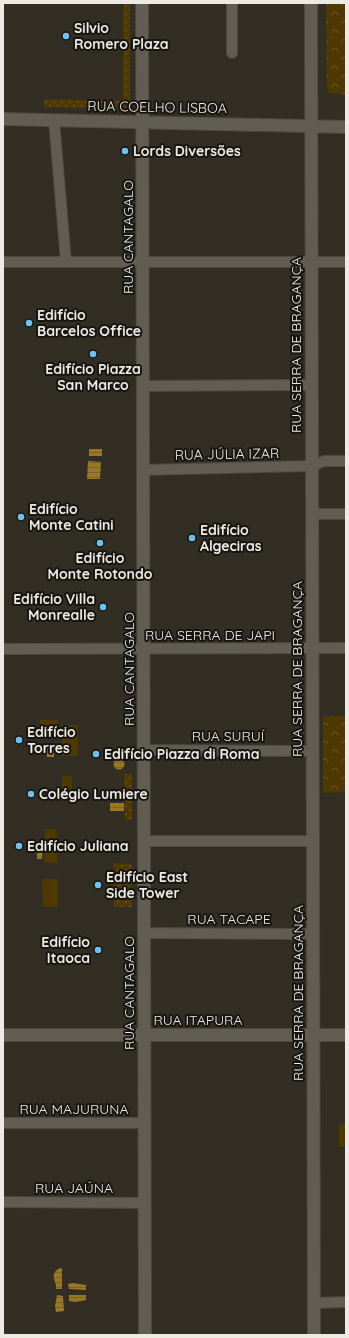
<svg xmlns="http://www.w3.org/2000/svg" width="349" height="1338" viewBox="0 0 349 1338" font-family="Quicksand,sans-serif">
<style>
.park{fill:url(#park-crowns)}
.garden{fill:url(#garden-dots)}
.pitch{fill:#4e3902}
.water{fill:url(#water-rules)}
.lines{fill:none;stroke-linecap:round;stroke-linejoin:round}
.street-casing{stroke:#4d4941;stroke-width:12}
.secondary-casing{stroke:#4d4941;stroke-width:14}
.street{stroke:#625d52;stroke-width:10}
.secondary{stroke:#625d52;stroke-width:12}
.poi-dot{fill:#6dc2f3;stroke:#181612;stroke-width:1.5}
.labels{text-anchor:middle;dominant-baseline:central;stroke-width:4;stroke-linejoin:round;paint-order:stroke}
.poi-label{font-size:14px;font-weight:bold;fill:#edeae4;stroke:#181612;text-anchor:start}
.street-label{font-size:14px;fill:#edeae4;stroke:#181612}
</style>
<defs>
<pattern id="park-crowns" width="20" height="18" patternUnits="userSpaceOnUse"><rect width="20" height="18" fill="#4e3902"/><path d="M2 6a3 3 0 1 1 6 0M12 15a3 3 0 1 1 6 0" fill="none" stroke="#685627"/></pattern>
<pattern id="garden-dots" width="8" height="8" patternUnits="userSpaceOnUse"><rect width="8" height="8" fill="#4e3902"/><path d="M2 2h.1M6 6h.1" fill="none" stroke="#685627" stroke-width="1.8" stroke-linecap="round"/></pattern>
<pattern id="water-rules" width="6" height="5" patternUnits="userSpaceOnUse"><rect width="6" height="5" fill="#997725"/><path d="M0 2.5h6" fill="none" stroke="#786331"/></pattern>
</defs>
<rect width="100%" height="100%" fill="#322e24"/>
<!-- park -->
<path class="park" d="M326,3H346V95L328,93L327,89Z
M323,716H346V792L323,793Z"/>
<!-- garden -->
<path class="garden" d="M123,3H130V109L44,107V99L123,101Z
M124,774H132V820H125Z
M114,863L132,864V907H114Z"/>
<!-- pitch -->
<path class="pitch" d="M40,720H58V730H40Z
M62,725H78V756H62Z
M62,776H72V800H62Z
M45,829H57V863L44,862Z
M42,879H58V907H43Z
M346,1123V1147H339V1124Z"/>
<!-- water -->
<path class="water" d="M89,449H102V456H89Z
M88,461L101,462L100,479H87Z
M47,744H54V757H47Z
M113.5 764a5.5 5.5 0 1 1 11 0a5.5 5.5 0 1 1-11 0Z
M110,803H124V811H110Z
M39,843L43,847L42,859H37V852L34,848Z
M62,1268V1289H56C57,1281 49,1276 58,1269Z
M73,1283L86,1285V1290L69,1289L68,1284Z
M57,1295L63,1296L64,1311L56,1312L55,1306Z
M69,1295H86V1300L75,1302L69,1301Z"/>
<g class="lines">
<!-- street casing -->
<g class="street-casing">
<path id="street" d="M232,3V53
M54,120L66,262
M3,262H346
M143,386L312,385
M143,470L312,466L324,461H346
M312,514H346
M3,649L346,648
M144,750L313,751
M144,841H312
M144,933L313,934
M3,1123H145
M3,1202L145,1203
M315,1303L346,1302"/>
</g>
<!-- secondary casing -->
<g class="secondary-casing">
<path id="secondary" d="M142,3L145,1335
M311,3L314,1335
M3,119L346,127
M3,1035H346"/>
</g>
<!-- street -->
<use href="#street" class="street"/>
<!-- secondary -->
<use href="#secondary" class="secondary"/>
</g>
<!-- markers -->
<g class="poi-dot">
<circle cx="66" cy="36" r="4"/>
<circle cx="125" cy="151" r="4"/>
<circle cx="29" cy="323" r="4"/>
<circle cx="93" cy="354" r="4"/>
<circle cx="21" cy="517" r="4"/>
<circle cx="192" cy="538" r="4"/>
<circle cx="100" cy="543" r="4"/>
<circle cx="103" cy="607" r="4"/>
<circle cx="19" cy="740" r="4"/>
<circle cx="96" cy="754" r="4"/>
<circle cx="31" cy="794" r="4"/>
<circle cx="19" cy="846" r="4"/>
<circle cx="98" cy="885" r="4"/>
<circle cx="98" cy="950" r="4"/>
</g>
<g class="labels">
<!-- poi labels -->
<g class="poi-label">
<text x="74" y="28">Silvio<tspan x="74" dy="16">Romero Plaza</tspan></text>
<text x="133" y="151">Lords Diversões</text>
<text x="37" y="315">Edifício<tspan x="37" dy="16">Barcelos Office</tspan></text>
<text x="93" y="369" text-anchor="middle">Edifício Piazza<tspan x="93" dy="16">San Marco</tspan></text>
<text x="29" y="509">Edifício<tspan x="29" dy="16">Monte Catini</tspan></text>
<text x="200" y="530">Edifício<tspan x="200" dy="16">Algeciras</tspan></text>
<text x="100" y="558" text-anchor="middle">Edifício<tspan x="100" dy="16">Monte Rotondo</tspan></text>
<text x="95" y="599" text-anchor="end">Edifício Villa<tspan x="95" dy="16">Monrealle</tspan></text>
<text x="27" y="732">Edifício<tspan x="27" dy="16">Torres</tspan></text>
<text x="104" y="754">Edifício Piazza di Roma</text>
<text x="39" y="794">Colégio Lumiere</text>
<text x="27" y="846">Edifício Juliana</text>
<text x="106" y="877">Edifício East<tspan x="106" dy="16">Side Tower</tspan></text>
<text x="90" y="942" text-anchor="end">Edifício<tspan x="90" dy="16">Itaoca</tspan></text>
</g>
<!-- street labels -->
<g class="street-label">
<text transform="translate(157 107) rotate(1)">RUA COELHO LISBOA</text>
<text transform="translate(128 237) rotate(-90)">RUA CANTAGALO</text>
<text transform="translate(296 345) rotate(-90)">RUA SERRA DE BRAGANÇA</text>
<text transform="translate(227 454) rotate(-1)">RUA JÚLIA IZAR</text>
<text x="210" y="635">RUA SERRA DE JAPI</text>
<text transform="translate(129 669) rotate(-90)">RUA CANTAGALO</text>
<text transform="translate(297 669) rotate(-90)">RUA SERRA DE BRAGANÇA</text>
<text x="228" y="736">RUA SURUÍ</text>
<text x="229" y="919">RUA TACAPE</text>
<text transform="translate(129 993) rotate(-90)">RUA CANTAGALO</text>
<text transform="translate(298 993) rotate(-90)">RUA SERRA DE BRAGANÇA</text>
<text x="198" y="1020">RUA ITAPURA</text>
<text x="74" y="1109">RUA MAJURUNA</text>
<text x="74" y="1188">RUA JAÚNA</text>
</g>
</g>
<!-- border -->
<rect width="349" height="1338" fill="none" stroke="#edeae4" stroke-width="8"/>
</svg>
